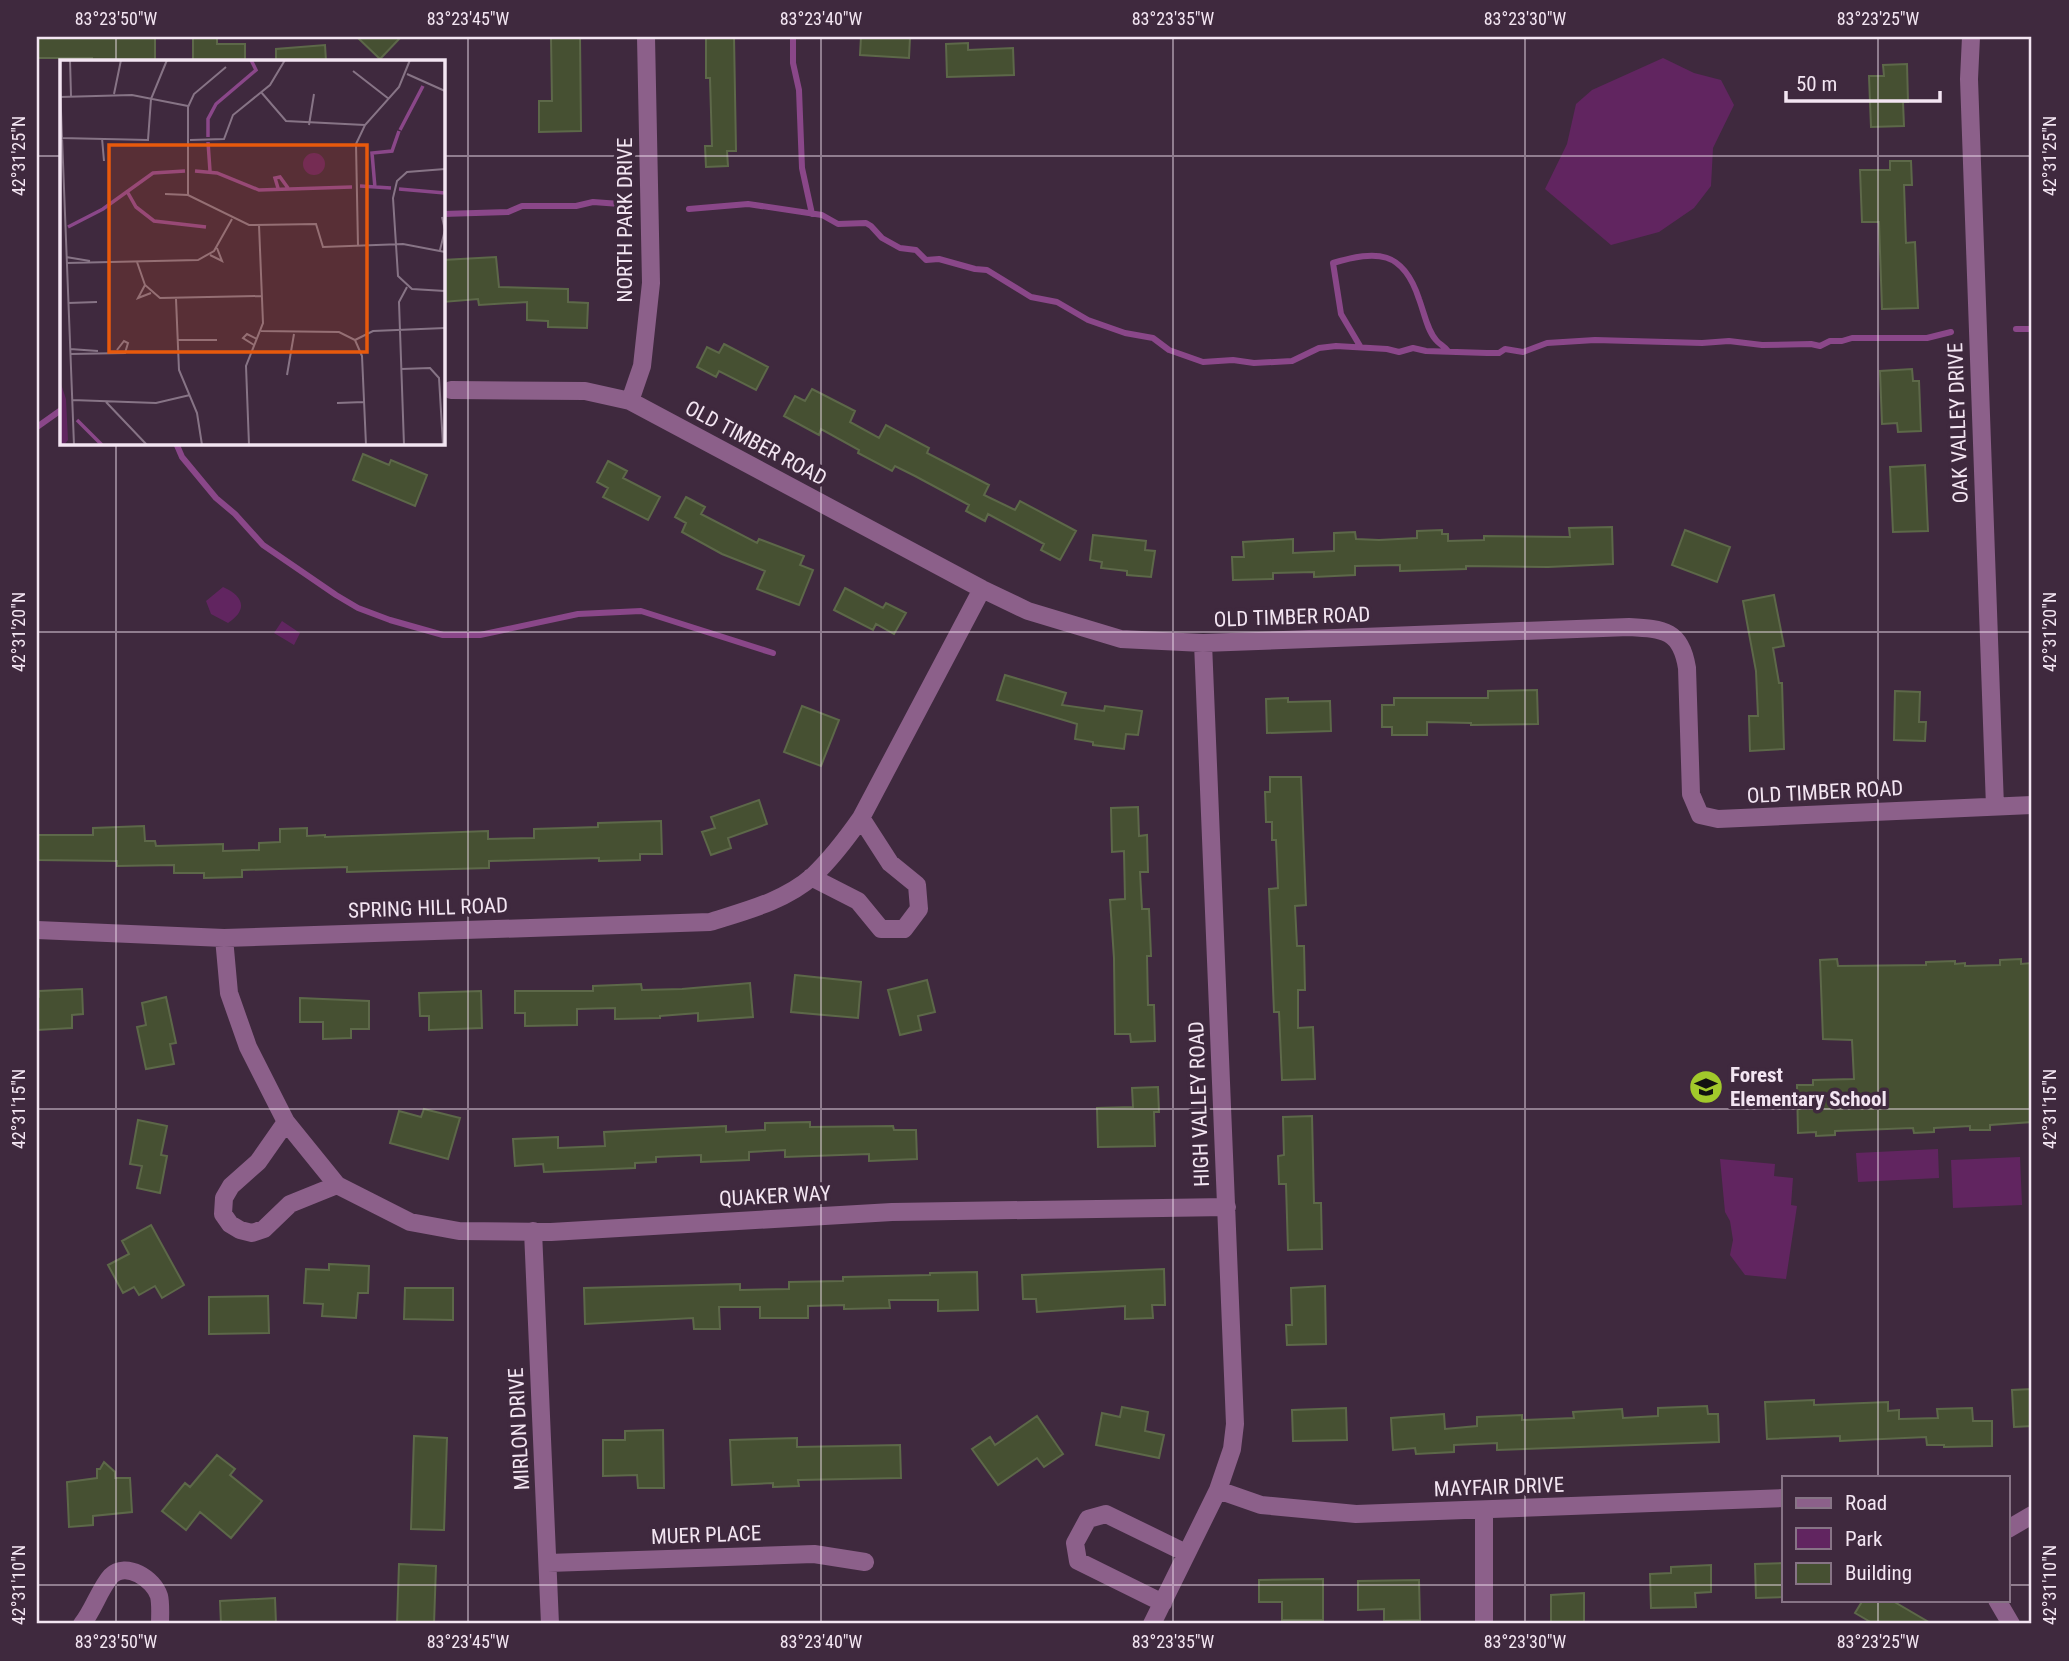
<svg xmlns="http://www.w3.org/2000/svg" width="2069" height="1661" viewBox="0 0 2069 1661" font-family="'Roboto Condensed',sans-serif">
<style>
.green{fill:#612560}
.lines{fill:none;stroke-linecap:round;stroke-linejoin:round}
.stream{stroke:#8a4789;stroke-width:6}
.building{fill:#465032;stroke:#5d6849;stroke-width:2}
.minor{stroke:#8c608a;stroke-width:18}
.ticks{fill:none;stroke:#f3e5f2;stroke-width:2;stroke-opacity:0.45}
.labels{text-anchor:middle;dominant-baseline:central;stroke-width:7;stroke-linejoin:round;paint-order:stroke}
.street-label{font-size:21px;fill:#f3e5f2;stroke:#3f293e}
.poi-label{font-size:21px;font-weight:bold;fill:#f3e5f2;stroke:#3f293e;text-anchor:start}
.inset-river{fill:none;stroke:#8a4789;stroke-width:3.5}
.inset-road{fill:none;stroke:#877486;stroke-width:2}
.view{fill:#e8590c;fill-opacity:0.15;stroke:#e8590c;stroke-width:3.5}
.inset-edge{fill:none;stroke:#f3e5f2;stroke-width:3.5}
.neatline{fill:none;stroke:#f3e5f2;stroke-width:2.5}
.ticks-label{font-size:18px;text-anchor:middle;fill:#f3e5f2}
</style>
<rect width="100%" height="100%" fill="#3f293e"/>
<!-- green -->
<path class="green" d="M1663,58L1694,73L1721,80L1734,105L1713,148L1711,186L1694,208L1659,232L1611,245L1545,189L1567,144L1576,104L1592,90Z
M223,587C244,596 248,610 228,623L211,614L206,601Z
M282,621L300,633L294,645L274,633Z
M1938,1149L1939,1178L1858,1182L1856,1153Z
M2020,1157L2022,1205L1953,1208L1951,1160Z
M1720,1159L1775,1164L1774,1176L1793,1178L1791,1205L1797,1206L1786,1279L1745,1275L1730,1255L1733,1240L1730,1221L1725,1212Z"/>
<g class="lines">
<!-- stream -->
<path class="stream" d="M793,37V63L799,90L802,168L812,214
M689,209L748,204L822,215L838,224L866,223L871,226L882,238L900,248L916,250L926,260L939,259L975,269L987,270L1031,297L1057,302L1088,320L1125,333L1153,338L1169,350L1203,362L1233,360L1254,363L1292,361L1319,348L1336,346L1387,349L1399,352L1413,348L1426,351L1487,353H1499L1505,349L1523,352L1547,343L1595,340L1702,343L1729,341L1762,345L1811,344L1820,346L1830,341H1842L1852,338H1927L1951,332
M443,214L508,212L522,206H576L593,202L620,204
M2016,329H2032
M1360,346L1341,314L1333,263C1377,250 1403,250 1419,299C1424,312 1427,330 1436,340C1439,344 1444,346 1448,351
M37,427L61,410
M176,443L182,457L216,498L235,514L263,545L336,595L358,608L390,620L443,635H480L578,614L641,611L773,653"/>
</g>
<!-- building -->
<path class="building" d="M37,37H155V61H92V58H37Z
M193,37H217V44H245V61H193Z
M357,37H401L380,59Z
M551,37H580L581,131L539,132V101H552Z
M706,37H734L736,151H727L728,166L706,167L705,146H712L710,78H706Z
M861,37H910L909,58L860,55Z
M968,43V50L1013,48L1014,75L947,77L946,44Z
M325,45L326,61H276V49Z
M1907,64L1908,102H1903L1904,126L1871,127L1869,76H1884L1883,65Z
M1890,161H1911L1912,185H1904L1906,243L1915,242L1918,308L1882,309L1879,222H1862L1860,170H1890Z
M496,257L499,287L568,289V302L588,303L587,328L548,327V321L527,320V302L479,305L478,299L443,302V260Z
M724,344L768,367L756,390L719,371L716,377L697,367L707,347L719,353Z
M1912,369L1913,381H1919L1921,431L1898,432L1897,423L1882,424L1880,371Z
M812,389L855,411L850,422L879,438L886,425L929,448L927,453L989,485L984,495L1015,510L1020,501L1076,531L1060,560L1041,550L1044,544L988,514L985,521L966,511L969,505L915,476L895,466L892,471L858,453L859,450L821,429L819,435L784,416L795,396L805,401Z
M363,454L389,465L391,460L427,475L415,506L353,480Z
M608,461L627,471L623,478L660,497L648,520L603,497L608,488L597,482Z
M1925,465L1928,531L1893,532L1890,467Z
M686,497L705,507L701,514L757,543L759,539L804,556L800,565L813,570L799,605L757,589L765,571L722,554L682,532L686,523L675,517Z
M1612,527L1613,564L1548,567L1466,566V569L1400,571V565L1355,566V575L1314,577V572L1273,573V579L1233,580L1232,557H1244L1243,542L1293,539V553L1334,551V533L1355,532L1356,539L1379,540L1417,538V531L1442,530V534H1448V541L1484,540V536L1570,537L1569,528Z
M1685,530L1730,547L1717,582L1672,565Z
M1093,535L1146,541L1145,550L1155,551L1151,577L1127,575V571L1101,568L1102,562L1090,560Z
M845,588L883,608L886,603L906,613L894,634L876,624L873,630L834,610Z
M1774,595L1784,646L1773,648L1779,683H1782L1784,749L1750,751L1749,716H1758L1756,671L1743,601Z
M1005,675L1066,693L1062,705L1104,711L1105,706L1142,711L1138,735L1126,734L1124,749L1093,745V742L1075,739L1077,724L997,700Z
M1537,690L1538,724L1471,725V723L1427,722V735H1392V727H1382V705H1394V698H1488V691Z
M1895,691L1920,692L1919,722H1926L1925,741L1894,740Z
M1288,698V702L1330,701L1331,731L1267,733L1266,699Z
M802,706L839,720L821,766L784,752Z
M1270,777H1301L1306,905L1295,906L1297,946H1304L1305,990H1298V1028L1313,1027L1315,1079L1282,1080L1279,1012H1274L1269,889L1278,888L1276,840H1272V822H1266L1265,792H1270Z
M759,800L767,824L728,838L731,848L711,855L702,832L715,828L711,817Z
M1138,807L1139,836L1147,835L1148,872H1140L1142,909H1149L1151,956H1147L1148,1005H1154L1155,1041L1131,1042L1130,1034H1115L1114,958L1110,900L1125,899L1124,851L1112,852L1111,808Z
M661,821L662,854H640V860L599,861V858L489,861V868L347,872V867L242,870V877L204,878V873H174V865L117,866V861L37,860V835H93V828L144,826L145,841H155L156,846L223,844V851L259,850V843L280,842V829L307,828V836L325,835V837L488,831V839L534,838V829L598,827V823Z
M1837,959L1838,966L1926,965V962L1955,961V964L1965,963V966L2000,965V960L2021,959V964L2032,963V1122L1990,1125V1130H1970V1126L1934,1128V1132L1914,1133L1913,1128L1835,1131V1135L1816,1136V1132L1798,1133L1797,1085H1813V1080L1854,1079L1852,1040L1823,1039L1820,960Z
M795,975L861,982L858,1018L791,1012Z
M927,980L935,1012L918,1016L921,1030L900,1035L888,990Z
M750,983L753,1017L698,1021V1013L660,1016V1018L615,1019V1008L577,1009V1025L525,1026V1013H515V991H593V986L641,984L642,990L682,989Z
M82,989L83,1014L72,1015V1028L37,1030V998L39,997V991Z
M481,991L482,1028L429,1030V1016H420L419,993Z
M166,997L176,1043L170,1044L174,1064L146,1069L137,1027L146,1025L142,1003Z
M300,998L369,1001V1029H351V1038L323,1039V1022H300Z
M1158,1087L1159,1112H1154L1155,1146L1098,1147L1097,1108L1133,1107L1132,1088Z
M424,1109L460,1118L448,1159L390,1143L399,1111L421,1117Z
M1312,1116L1314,1203H1321L1322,1249L1288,1250L1286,1184H1279L1278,1156L1284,1155L1283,1117Z
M138,1120L167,1126L161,1155L167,1156L160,1193L137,1188L142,1166L130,1164Z
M810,1122V1127L893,1126L894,1130H916L917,1159L869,1161V1154L785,1157V1150L749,1152V1160L701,1162V1155L656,1157V1162L635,1163V1168L544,1172L543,1164L515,1166L513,1139L558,1137V1148L605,1146L604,1132L726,1126V1132L765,1130V1123Z
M151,1225L184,1285L162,1298L155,1286L139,1295L134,1287L123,1293L108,1265L129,1254L122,1241Z
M329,1264L369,1266L368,1293H358L356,1318L322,1316L323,1304L304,1303L306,1269L329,1270Z
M1164,1269L1165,1305H1152L1153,1318L1125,1319V1306L1037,1312L1036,1299H1023L1022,1275Z
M977,1272L978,1310L938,1311V1300H889L890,1308L844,1309V1305L808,1306V1318H760V1307H719L720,1329H694L693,1318L585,1324L584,1288L740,1284V1290L789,1289V1282L843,1281V1277L930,1275V1273Z
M1325,1286L1326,1344L1287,1345L1286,1325H1292L1291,1288Z
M405,1288H453V1320L404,1319Z
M268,1296L269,1333L209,1334V1297Z
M2032,1389V1426L2014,1427L2012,1390Z
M1814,1400V1405L1888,1402V1411L1899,1410V1419L1938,1418L1937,1409L1972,1408L1973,1421H1992V1446L1944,1447V1445H1927L1926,1437L1840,1441V1436L1767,1439L1765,1402Z
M1707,1406L1708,1414H1718L1719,1442L1497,1450V1443L1454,1445V1452L1416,1454L1415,1448L1393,1450L1391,1418L1444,1414L1445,1429L1477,1426V1417L1522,1415V1420L1574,1418L1573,1412L1622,1409L1623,1418L1658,1416V1408Z
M1122,1407L1148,1412L1145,1431L1164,1435L1159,1458L1096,1445L1102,1413L1120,1417Z
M1346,1408L1347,1440L1293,1441L1292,1410Z
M1037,1416L1063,1454L1044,1467L1037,1458L998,1485L972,1449L990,1437L995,1445Z
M663,1430L664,1488H638L637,1475L603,1476V1440H625V1431Z
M414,1436L447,1438L444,1530L411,1529Z
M797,1438V1447L900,1445L901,1478L798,1480L799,1486L773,1487V1483L732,1485L730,1440Z
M217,1455L235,1469L230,1475L262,1501L231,1538L200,1512L186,1530L162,1511L185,1483L190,1487Z
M104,1462L115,1472V1478H130L132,1512L93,1516V1525L69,1527L67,1482L97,1478V1469H100Z
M1784,1563V1597L1756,1598L1755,1564Z
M399,1564L436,1566L434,1624H397Z
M1711,1565V1592L1695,1593L1696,1607L1651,1608L1650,1574L1671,1573V1567Z
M1323,1579V1620H1282V1602H1259V1580Z
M1419,1580L1420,1620L1384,1621V1609L1358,1610V1581Z
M1584,1593V1624H1551V1595Z
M275,1598L276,1624H221L220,1601Z
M1863,1600H1891L1932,1624H1874L1855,1613Z"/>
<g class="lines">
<!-- minor -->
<path class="minor" d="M1971,37L1969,79L1995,807
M451,390L585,391L630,401L982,589L1028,611L1121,639L1203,643L1629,627C1664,629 1681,630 1687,668L1691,794L1700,815L1718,819L2032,805
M630,401L642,366L651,283L646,37
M811,877L858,901L881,929H904L919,909L917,885L890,863L861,818
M37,930L224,938L710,922C745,911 785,901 813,876C832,858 847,838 861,818L982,589
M224,938L229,993L248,1047L286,1122L337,1185L410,1222L459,1231L551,1232L892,1212L1227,1207
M286,1122L258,1162L231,1186L224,1198L223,1214L230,1224L240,1230L252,1233L264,1229L290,1204L337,1185
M533,1231L550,1624
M1218,1490L1261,1505L1356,1514L1784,1498
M2008,1529L2032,1515
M548,1563L814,1554L865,1562
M1997,1600L2011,1624
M1163,1603L1078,1561L1075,1543L1088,1519L1106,1514L1186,1553
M82,1624C93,1611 100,1588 111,1576C126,1561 154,1579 159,1596C161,1604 160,1616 160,1624
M1152,1624L1218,1490L1232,1449L1235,1424L1203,643
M1484,1624V1510"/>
</g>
<!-- ticks -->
<path class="ticks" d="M116,37V61M468,37V1624M821,37V1624M1173,37V1624M1525,37V1624M1878,37V1477M37,156H61M443,156H2032M116,443V1624M37,632H2032M37,1109H2032M37,1585H1784M2008,1585H2032M1878,1600V1624"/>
<!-- icons -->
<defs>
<g id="school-disc" transform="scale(1.75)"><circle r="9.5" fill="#a1c92b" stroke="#3f293e"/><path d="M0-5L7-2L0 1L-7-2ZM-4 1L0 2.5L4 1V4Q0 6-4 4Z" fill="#111"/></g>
</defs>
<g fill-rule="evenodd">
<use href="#school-disc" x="1706" y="1087"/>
</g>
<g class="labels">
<!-- street labels -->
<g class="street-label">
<text transform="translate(625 220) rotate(-90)">NORTH PARK DRIVE</text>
<text transform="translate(1958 423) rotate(-92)">OAK VALLEY DRIVE</text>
<text transform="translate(756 443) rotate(28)">OLD TIMBER ROAD</text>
<text transform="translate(1292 617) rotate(-2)">OLD TIMBER ROAD</text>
<text transform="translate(1825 792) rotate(-3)">OLD TIMBER ROAD</text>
<text transform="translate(428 908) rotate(-2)">SPRING HILL ROAD</text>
<text transform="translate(1199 1104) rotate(-92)">HIGH VALLEY ROAD</text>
<text transform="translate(775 1196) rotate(-3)">QUAKER WAY</text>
<text transform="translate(519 1429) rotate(-93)">MIRLON DRIVE</text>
<text transform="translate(1499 1487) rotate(-2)">MAYFAIR DRIVE</text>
<text transform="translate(706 1535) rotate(-2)">MUER PLACE</text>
</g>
<!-- poi labels -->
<g class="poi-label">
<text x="1730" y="1075">Forest<tspan x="1730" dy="24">Elementary School</tspan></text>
</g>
</g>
<!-- overview -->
<g transform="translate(60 60)">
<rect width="385" height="385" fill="#3f293e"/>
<path d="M243 104a11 11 0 1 1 22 0a11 11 0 1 1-22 0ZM0,321L6,339L8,380L4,385H0Z" fill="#612560"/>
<path class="inset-river" d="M340,70L363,26M148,77V59L156,44L196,10L191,0M148,82L150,111M135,111L157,113L199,130L292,127M300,126L331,128M218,128L215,118L220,117L228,128M315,128L312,93L332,91L339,71M339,129L385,133M68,133L76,147L94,161L146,167M8,167L43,149L93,113L125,111M17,360L42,385"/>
<path class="inset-road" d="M10,0L11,36M293,11L329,39M347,14L385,31M0,25L14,385M201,32L226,61L305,65M54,34L61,0M0,37L72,35L128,46M249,65L254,34M1,78L88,80L91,39L107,0M42,78L44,101M130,80L164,79L173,55L210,25L225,0M385,109L347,112L337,121L333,138L338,216L352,229L385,231M105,134L128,135L189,165L256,164L263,187L343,184L385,192M128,135V47L134,34L166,7M298,186L296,84L305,65L339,27L350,0M380,190L385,170L382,157M150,195L162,201L157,188M6,197L30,201M77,202L85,225L100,238L202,236M7,203L138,200L154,191L172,159M85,225L78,238L91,233M116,239L119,310L137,353L142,385M8,243L37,242M201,271L279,272L295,280L302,296L306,385M117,280H157M295,280L313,271L385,268M194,285L183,278L187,274L197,279M10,289L38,291M10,294L65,293L68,283L64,281L57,290M341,309L370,308L379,318L383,385M227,315L234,274M12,340L96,343L130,335M46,342L87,385M277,343L304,342M189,385L186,306L203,263L199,165M344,385L339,242L347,227"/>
<path class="view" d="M49,85H307V292H49Z"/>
<rect width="385" height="385" class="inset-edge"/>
</g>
<!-- border -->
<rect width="2069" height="1661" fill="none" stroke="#3f293e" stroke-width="77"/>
<!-- legend -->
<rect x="1782" y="1476" width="228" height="126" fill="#3f293e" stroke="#877486" stroke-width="2"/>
<rect x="1796" y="1498" width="35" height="10" fill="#8c608a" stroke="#877486" stroke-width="2"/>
<text x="1845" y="1510" font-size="21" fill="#f3e5f2">Road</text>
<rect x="1796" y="1528" width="35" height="21" fill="#612560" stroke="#877486" stroke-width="2"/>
<text x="1845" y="1546" font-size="21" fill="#f3e5f2">Park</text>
<rect x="1796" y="1563" width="35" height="21" fill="#465032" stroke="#877486" stroke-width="2"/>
<text x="1845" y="1580" font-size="21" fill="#f3e5f2">Building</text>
<!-- scale -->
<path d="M1786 91v10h154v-10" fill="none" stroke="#f3e5f2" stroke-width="3.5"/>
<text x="1796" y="91" font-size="21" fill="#f3e5f2" stroke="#3f293e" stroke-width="5" paint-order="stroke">50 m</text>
<rect x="38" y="38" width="1992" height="1584" class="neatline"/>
<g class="ticks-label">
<text x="116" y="25">83°23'50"W</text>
<text x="468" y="25">83°23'45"W</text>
<text x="821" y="25">83°23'40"W</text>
<text x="1173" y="25">83°23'35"W</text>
<text x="1525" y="25">83°23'30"W</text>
<text x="1878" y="25">83°23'25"W</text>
<text transform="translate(19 156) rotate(-90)" y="6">42°31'25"N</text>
<text transform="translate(2050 156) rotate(-90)" y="6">42°31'25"N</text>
<text transform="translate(19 632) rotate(-90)" y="6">42°31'20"N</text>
<text transform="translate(2050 632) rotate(-90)" y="6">42°31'20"N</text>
<text transform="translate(19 1109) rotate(-90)" y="6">42°31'15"N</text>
<text transform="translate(2050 1109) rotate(-90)" y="6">42°31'15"N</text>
<text transform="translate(19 1585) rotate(-90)" y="6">42°31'10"N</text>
<text transform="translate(2050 1585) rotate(-90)" y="6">42°31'10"N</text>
<text x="116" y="1648">83°23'50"W</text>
<text x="468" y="1648">83°23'45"W</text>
<text x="821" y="1648">83°23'40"W</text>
<text x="1173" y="1648">83°23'35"W</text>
<text x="1525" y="1648">83°23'30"W</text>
<text x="1878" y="1648">83°23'25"W</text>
</g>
</svg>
